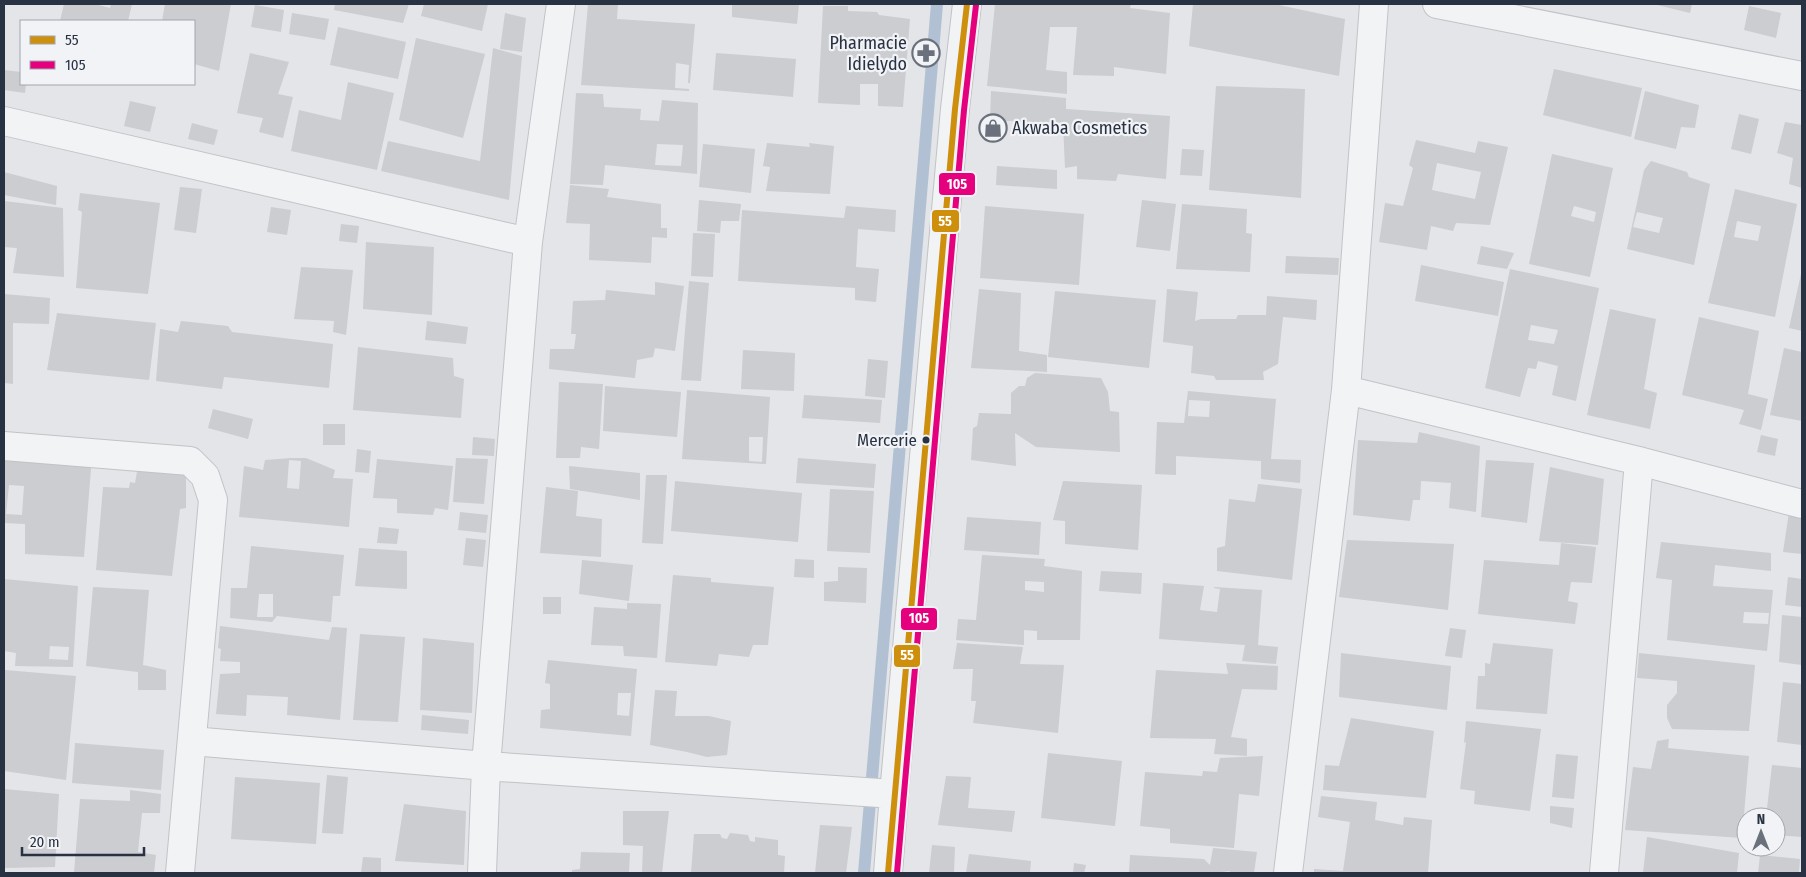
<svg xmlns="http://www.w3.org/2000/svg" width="1806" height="877" viewBox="0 0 1806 877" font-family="'Fira Sans Condensed',sans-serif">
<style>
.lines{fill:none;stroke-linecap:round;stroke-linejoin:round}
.stream{stroke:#b1c1d3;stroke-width:12}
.building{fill:#cbcdd0;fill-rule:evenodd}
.minor-casing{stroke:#c1c3c6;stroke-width:30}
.minor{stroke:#f2f3f5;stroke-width:28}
.bus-1-casing{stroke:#f1f3f7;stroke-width:10}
.bus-2-casing{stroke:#f1f3f7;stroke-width:10}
.bus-1{stroke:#ce8f0d;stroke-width:6}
.bus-2{stroke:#e5007d;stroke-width:6}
.bus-dot{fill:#293242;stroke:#f1f3f7;stroke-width:2}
.labels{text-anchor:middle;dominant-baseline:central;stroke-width:4.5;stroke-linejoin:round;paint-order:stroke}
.bus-label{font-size:17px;fill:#293242;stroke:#f1f3f7;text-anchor:end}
.poi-label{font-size:18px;fill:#293242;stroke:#f1f3f7;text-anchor:end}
.line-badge{stroke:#f1f3f7;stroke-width:2}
.badge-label{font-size:14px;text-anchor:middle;font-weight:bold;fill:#fff}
</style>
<rect width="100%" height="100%" fill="#e3e5e8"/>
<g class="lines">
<!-- stream -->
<path class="stream" d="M864,873L937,4"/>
</g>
<!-- building -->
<path class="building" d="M64,4H95L110,8L111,4H132L128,21H60Z
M165,4H231L219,71L194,64V21H162Z
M335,4H409L403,23L334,10Z
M424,4H488L482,31L421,16Z
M588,4H618L617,19L695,24L690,83H688L689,65L676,63L675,88L689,89V91L581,85Z
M732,4H799L797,24L732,17Z
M995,4H1131L1130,8L1170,13L1166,74L1114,67V76L1073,75L1077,27H1050L1046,70L1067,72V94L987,86Z
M1193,4H1274L1345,19L1339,76L1189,46Z
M1653,4H1692L1690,13Z
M255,5L284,10L281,32L251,27Z
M823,6H848V11L877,12L879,15L910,19L903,107L878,106V84H860V105L818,103Z
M1749,6L1781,13L1776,38L1744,30Z
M292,13L329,19L325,40L289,34Z
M505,13L526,18L522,52L500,49Z
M338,27L406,42L398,79L330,65Z
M416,38L485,54L463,138L399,120Z
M493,48L522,56L509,200L381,171L388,141L480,161Z
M250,53L289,62L278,94L293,97L283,138L259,132L263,118L237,113Z
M716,53L796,59L793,97L713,90Z
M1554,69L1642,88L1631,137L1543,115Z
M4,70L21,72V84H26L25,93L4,90Z
M348,82L394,93L377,170L291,151L299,110L341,120Z
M1216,86L1305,89L1301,198L1209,190Z
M991,91L1066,98V109L1170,116L1166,179L1118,174L1116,181L1077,179V166L1065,168L1063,124L990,120Z
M1645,91L1699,105L1695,128L1681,127L1676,149L1634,139Z
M576,93L603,94L604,107L641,109L640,120L659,121L662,100L698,103L697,174L605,165L603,185L570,184ZM657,144L683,145L681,166L655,165Z
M130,101L156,107L150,132L124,126Z
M1739,114L1759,119L1751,154L1731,149Z
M1785,122L1802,125V188L1789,184L1793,158L1777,153Z
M192,123L218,130L214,145L188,139Z
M1416,140L1475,153L1478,141L1508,147L1490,225L1456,223L1453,231L1431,226L1427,250L1379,242L1385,203L1403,206L1413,168L1409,165ZM1437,163L1481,172L1475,199L1432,190Z
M767,143L810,147L809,143L834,146L830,194L766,191L770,167L763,166Z
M703,144L755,149L751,193L699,187Z
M1182,149L1204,150L1202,176L1180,175Z
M1552,154L1613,168L1590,277L1529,264ZM1574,206L1596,212L1594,222L1571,216Z
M1651,161L1687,172L1689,177L1710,184L1694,265L1627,249L1644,170ZM1637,212L1663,218L1659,233L1633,227Z
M997,166L1057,170V189L996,185Z
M4,172L57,186L56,205L4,195Z
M570,185L609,189L607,197L661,204V228H667V238L652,237L651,263L589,260L590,224L566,223Z
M180,187L202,189L196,233L174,230Z
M1735,189L1797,204L1775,317L1708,303ZM1737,221L1761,226L1758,241L1734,237Z
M80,193L160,203L148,294L76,288L82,212L78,210Z
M699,200L741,204L739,221H721L720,233L697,231Z
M1142,200L1176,204L1170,251L1136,247Z
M4,201L63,208L64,277L13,273L17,248L4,247Z
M1182,204L1247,209L1246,233L1252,234L1250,272L1176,269Z
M846,206L896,210L895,232L858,229L856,267L879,269L876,302L855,300V288L738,281L742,210L844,218Z
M985,206L1084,214L1079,285L980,278Z
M271,207L291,210L287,235L267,232Z
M341,224L359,226L357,243L339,241Z
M693,233L715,234L713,277L691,276Z
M366,242L434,247L432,315L363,309Z
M1481,246L1514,253L1507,269L1477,264Z
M1286,256L1339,258L1338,275L1285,273Z
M1421,265L1504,282L1498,316L1415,301Z
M301,267L353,270L346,335L333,332L334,321L294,319Z
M1510,269L1599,288L1576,401L1552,395L1558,366L1538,361L1536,369L1528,368L1520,397L1485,388ZM1531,325L1558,330L1554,344L1528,340Z
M1801,274H1802V331L1789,328Z
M689,281L709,283L701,381L681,380Z
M655,282L684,286L675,351L655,348L653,357L637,360L635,378L549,369L550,349H574L576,334H571L573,301L605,300L606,290L655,295Z
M979,289L1021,293L1019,351L1047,355V372L971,368Z
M1167,289L1198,292L1195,321L1201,319H1236L1238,315H1266L1267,296L1317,300L1316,320L1283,317L1278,364L1263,372L1264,380H1216L1214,376L1191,373L1193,346L1163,342Z
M1055,291L1156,300L1149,368L1048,357Z
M4,294L50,298L49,324L13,323V384L4,383Z
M1610,309L1656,319L1644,389L1657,393L1650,429L1587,415Z
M57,313L156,323L149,380L47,370Z
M1699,317L1759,331L1748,394L1768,399L1761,430L1739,424L1744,410L1682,395Z
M181,321L228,326L232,332L333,344L329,388L224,377L222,389L156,381L160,329L178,332Z
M427,321L468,327L466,344L425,340Z
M358,347L453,358L454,376L464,379L461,418L353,410Z
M1784,348L1802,352V421L1770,415Z
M743,350L795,353L794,391L741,389Z
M868,359L888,361L885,398L865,396Z
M1035,373L1101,378L1108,392L1110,411L1119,412L1120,452L1036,447L1015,433L1016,466L971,460L973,428L977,426L979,413L1011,414V393L1019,386H1025L1027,378Z
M559,382L603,384L599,449L581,447L580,458H556Z
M605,386L681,392L677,437L603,431Z
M687,390L770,397L766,464L682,459ZM749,437H763L762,462L749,461Z
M1188,391L1276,399L1271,459L1301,460L1300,483L1261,479V461L1176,456V475L1155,474L1157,422L1184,423ZM1189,400L1210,401L1209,417L1188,416Z
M804,395L882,400L880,423L802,418Z
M213,409L253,419L248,439L208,428Z
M323,424H345V445H323Z
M1419,432L1480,446L1476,512L1449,508L1451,483L1421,481L1420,500H1413L1410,521L1353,515L1358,440L1417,443Z
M1761,435L1778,439L1775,456L1757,452Z
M473,437L495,439L494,456L472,455Z
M4,449L92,456L84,557L25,554V524L4,523ZM9,485L24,486L22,515L6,514Z
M357,449L371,451L369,473L355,472Z
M291,458H306L335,470L333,478L353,479L349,527L239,517L244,466L263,470L265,460ZM289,460L301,461L299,489L287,488Z
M456,458L488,459L484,504L453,502Z
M798,458L876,464L874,488L796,483Z
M377,459L453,466L448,510L435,508L433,515L397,513V499L373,498Z
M1486,460L1534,463L1527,523L1481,517Z
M138,466L186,469V508L180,509L172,576L96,570L103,487L129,488L130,482L135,483Z
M569,466L640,473V500L570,489Z
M1550,467L1604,479L1598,545L1539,541Z
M646,475H667L663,544L642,543Z
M675,481L802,493L798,542L671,531Z
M1063,481L1142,485L1138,550L1065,544V521L1053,520Z
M1258,484L1302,489L1292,580L1217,571V548L1225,546L1229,499L1255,502Z
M546,487L578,491L576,516L602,519L601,557L540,553Z
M830,489L874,491L870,553L827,551Z
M460,512L488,515L486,533L458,530Z
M1789,512L1802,515V554L1783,552Z
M967,517L1041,522L1039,555L964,550Z
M379,527L399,529L397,544L377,543Z
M466,538L486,540L483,567L463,565Z
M1347,540L1454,544L1448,610L1339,597Z
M1661,542L1771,553V571L1715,565L1713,586L1773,590L1767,651L1667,640L1672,580L1656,578ZM1744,612L1769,613L1768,624L1743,623Z
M1561,543L1596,547L1592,583L1571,582L1568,601L1578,603L1575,624L1478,614L1484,560L1559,565Z
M251,546L344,555L340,596H333L331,622L277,616L272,622L230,618L231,588H247ZM259,594H273V617H257Z
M359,548L407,551V589L355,586Z
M982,555L1045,559L1044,566L1082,571L1080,640H1037V631L1024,630V645L956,640L958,619L976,620ZM1025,581L1044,582V592L1025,590Z
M795,559L814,560V578L794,577Z
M582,560L633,565L629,601L579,594Z
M838,567L867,568L866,603L824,601V582L838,581Z
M1101,571L1142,573L1141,594L1099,591Z
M673,575L711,578V582L774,587L768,645H753L749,657L719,654L717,666L665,662Z
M1788,577L1802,579V607L1785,605Z
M4,579L78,586L73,667L15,666L16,653L4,651ZM50,646L69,647L68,660L49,659Z
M1163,583L1204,586L1200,610L1217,612L1220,589L1214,588V587L1262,590L1258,645L1278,647L1276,664L1242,661L1245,645L1159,639Z
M93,587L149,590L143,665L166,670V690H138V672L86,666Z
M543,597H561V614H543Z
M627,603L661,604L657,658L624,656L623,646L591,645L594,607L627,609Z
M1782,615L1802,617V665L1779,662Z
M220,626L329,640L332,627L347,628L340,720L287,715L288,697L247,695L246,716L216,714L220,674L240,673V662L220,661L221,649L218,648Z
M1450,628L1466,630L1462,658L1445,656Z
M360,634L405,637L398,722L353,720Z
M423,638L474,643L472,713L420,710Z
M957,643L1023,647L1020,664L1064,665L1058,733L973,723L976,701H971L973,669H953Z
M1493,643L1553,649L1547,714L1476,709L1478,676H1485V663L1490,664Z
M1341,653L1451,666L1447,710L1339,697Z
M1639,653L1755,665L1749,731L1672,729L1667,718V705L1677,693V681L1637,678Z
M548,660L637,669L631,736L540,728L541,710L550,709V684L545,683ZM618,693H631L629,716L617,715Z
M1226,663L1278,666L1277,690L1242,689L1231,737L1247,739V756L1214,754L1216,739L1150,738L1156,670L1228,674Z
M5,670L76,676L66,780L4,771Z
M1783,682L1802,684V745L1777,742Z
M655,690L677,691L675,716H709L731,721L727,755L707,757L687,752L650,745Z
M422,715L469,720L468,734L421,730Z
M1351,718L1434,731L1426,798L1323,790L1325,765L1339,766Z
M1466,721L1541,729L1530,811L1474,804L1475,791L1460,789L1466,742L1464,743Z
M1669,739L1668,748L1749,756L1742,838L1625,830L1633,767L1651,769L1657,741Z
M75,743L164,750L161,790L72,783Z
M1048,753L1122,761L1115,826L1041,818Z
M1556,754L1578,756L1574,799L1552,797Z
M1263,756L1259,796L1239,794L1234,848L1170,843V829L1140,826L1145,772L1202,776L1203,771L1217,772L1220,758Z
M1772,765L1802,768V837L1776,835V817H1766Z
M327,775L348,777L343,834L322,833Z
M946,776L971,777L968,808L1015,811L1012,832L938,825Z
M235,777L320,783L316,844L231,839Z
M4,789L59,794L55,867L4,868Z
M130,790L161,794L160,813H142L138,852L156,855L154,873H74L80,799L130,801Z
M1321,796L1377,802L1375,820L1403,825L1404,817L1432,820L1428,873H1314V869L1343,871L1350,822L1318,817Z
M404,804L466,811L464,865L395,861Z
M1550,806L1574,808L1572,828L1550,823Z
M623,811H669L662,873H642L643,846L623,845Z
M820,825L852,827L846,873H815Z
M730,833L748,835L750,841L755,842V837L778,840V855L785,856L784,873H691L694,834H720L722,838L727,839Z
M1647,837L1739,853L1737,873H1643Z
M932,845L955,847L954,873H929Z
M1213,848L1257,852L1254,873H1229L1230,871L1213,873H1129L1130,855L1204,859L1210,865Z
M581,852L630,853L629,873H572V870L580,869Z
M969,854L1031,861L1030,873H966Z
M1760,855L1800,859L1799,873H1758Z
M363,857L381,858V873H361Z
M1074,863L1086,865L1084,873H1073Z"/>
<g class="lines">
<!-- minor casing -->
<g class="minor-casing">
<path id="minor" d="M1437,4L1802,76
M4,121L528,242
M1346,390L1639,461L1802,504
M4,446L190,461L205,476L213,500L180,873
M192,741L486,766L894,794
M482,873L486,766L528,242L561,4
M888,873L894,794L955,109L967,4
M1288,873L1346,390L1374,4
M1604,873L1639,461"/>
</g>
<!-- minor -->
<use href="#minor" class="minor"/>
<!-- bus-1 casing -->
<g class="bus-1-casing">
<path id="bus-1" d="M888,873L955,109L967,4"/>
</g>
<!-- bus-2 casing -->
<g class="bus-2-casing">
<path id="bus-2" d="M897,873L964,110L976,5"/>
</g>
<!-- bus-1 -->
<use href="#bus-1" class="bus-1"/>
<!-- bus-2 -->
<use href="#bus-2" class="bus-2"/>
</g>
<!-- icons -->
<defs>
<g id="pharmacy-ring" transform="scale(1.4375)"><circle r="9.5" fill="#f1f3f7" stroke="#6a717c" stroke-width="1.5"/><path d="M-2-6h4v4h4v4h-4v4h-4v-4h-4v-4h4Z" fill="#6a717c"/></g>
<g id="shop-ring" transform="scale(1.4375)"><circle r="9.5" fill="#f1f3f7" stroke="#6a717c" stroke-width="1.5"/><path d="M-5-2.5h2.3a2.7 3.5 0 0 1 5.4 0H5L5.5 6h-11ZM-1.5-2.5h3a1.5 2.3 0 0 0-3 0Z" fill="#6a717c"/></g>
</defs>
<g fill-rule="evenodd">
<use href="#pharmacy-ring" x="926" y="53"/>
<use href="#shop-ring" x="993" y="128"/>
</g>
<!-- markers -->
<circle class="bus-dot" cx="926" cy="440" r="4.5"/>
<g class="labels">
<!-- bus labels -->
<g class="bus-label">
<text x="917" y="440">Mercerie</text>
</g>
<!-- poi labels -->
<g class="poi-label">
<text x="907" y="43">Pharmacie<tspan x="907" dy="21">Idielydo</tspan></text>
<text x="1012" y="128" text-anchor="start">Akwaba Cosmetics</text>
</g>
</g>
<g class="line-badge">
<rect x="938" y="172" width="38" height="24" rx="5" fill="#e5007d"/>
<rect x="931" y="209" width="29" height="24" rx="5" fill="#ce8f0d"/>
<rect x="900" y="607" width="38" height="24" rx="5" fill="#e5007d"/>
<rect x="893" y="644" width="28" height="24" rx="5" fill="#ce8f0d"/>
</g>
<g class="badge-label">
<text x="957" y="189">105</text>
<text x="945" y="226">55</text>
<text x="919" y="623">105</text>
<text x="907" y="660">55</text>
</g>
<!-- border -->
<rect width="1806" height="877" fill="none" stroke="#293242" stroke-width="10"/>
<!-- legend -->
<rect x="20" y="20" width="175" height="65" fill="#f1f3f7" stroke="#a1a6af"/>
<rect x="30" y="36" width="25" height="8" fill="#ce8f0d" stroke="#a1a6af"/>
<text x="65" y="45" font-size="15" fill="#293242">55</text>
<rect x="30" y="61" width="25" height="8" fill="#e5007d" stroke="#a1a6af"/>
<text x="65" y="70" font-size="15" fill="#293242">105</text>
<!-- north arrow -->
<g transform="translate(1761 832)"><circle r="24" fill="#f1f3f7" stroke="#a1a6af"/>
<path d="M0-4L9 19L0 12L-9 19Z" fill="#6a717c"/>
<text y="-8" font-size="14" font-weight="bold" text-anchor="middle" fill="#293242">N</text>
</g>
<!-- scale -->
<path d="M22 847v8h122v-8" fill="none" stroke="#293242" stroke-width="2.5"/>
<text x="30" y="847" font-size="15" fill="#293242" stroke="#f1f3f7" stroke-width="4" paint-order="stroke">20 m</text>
</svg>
